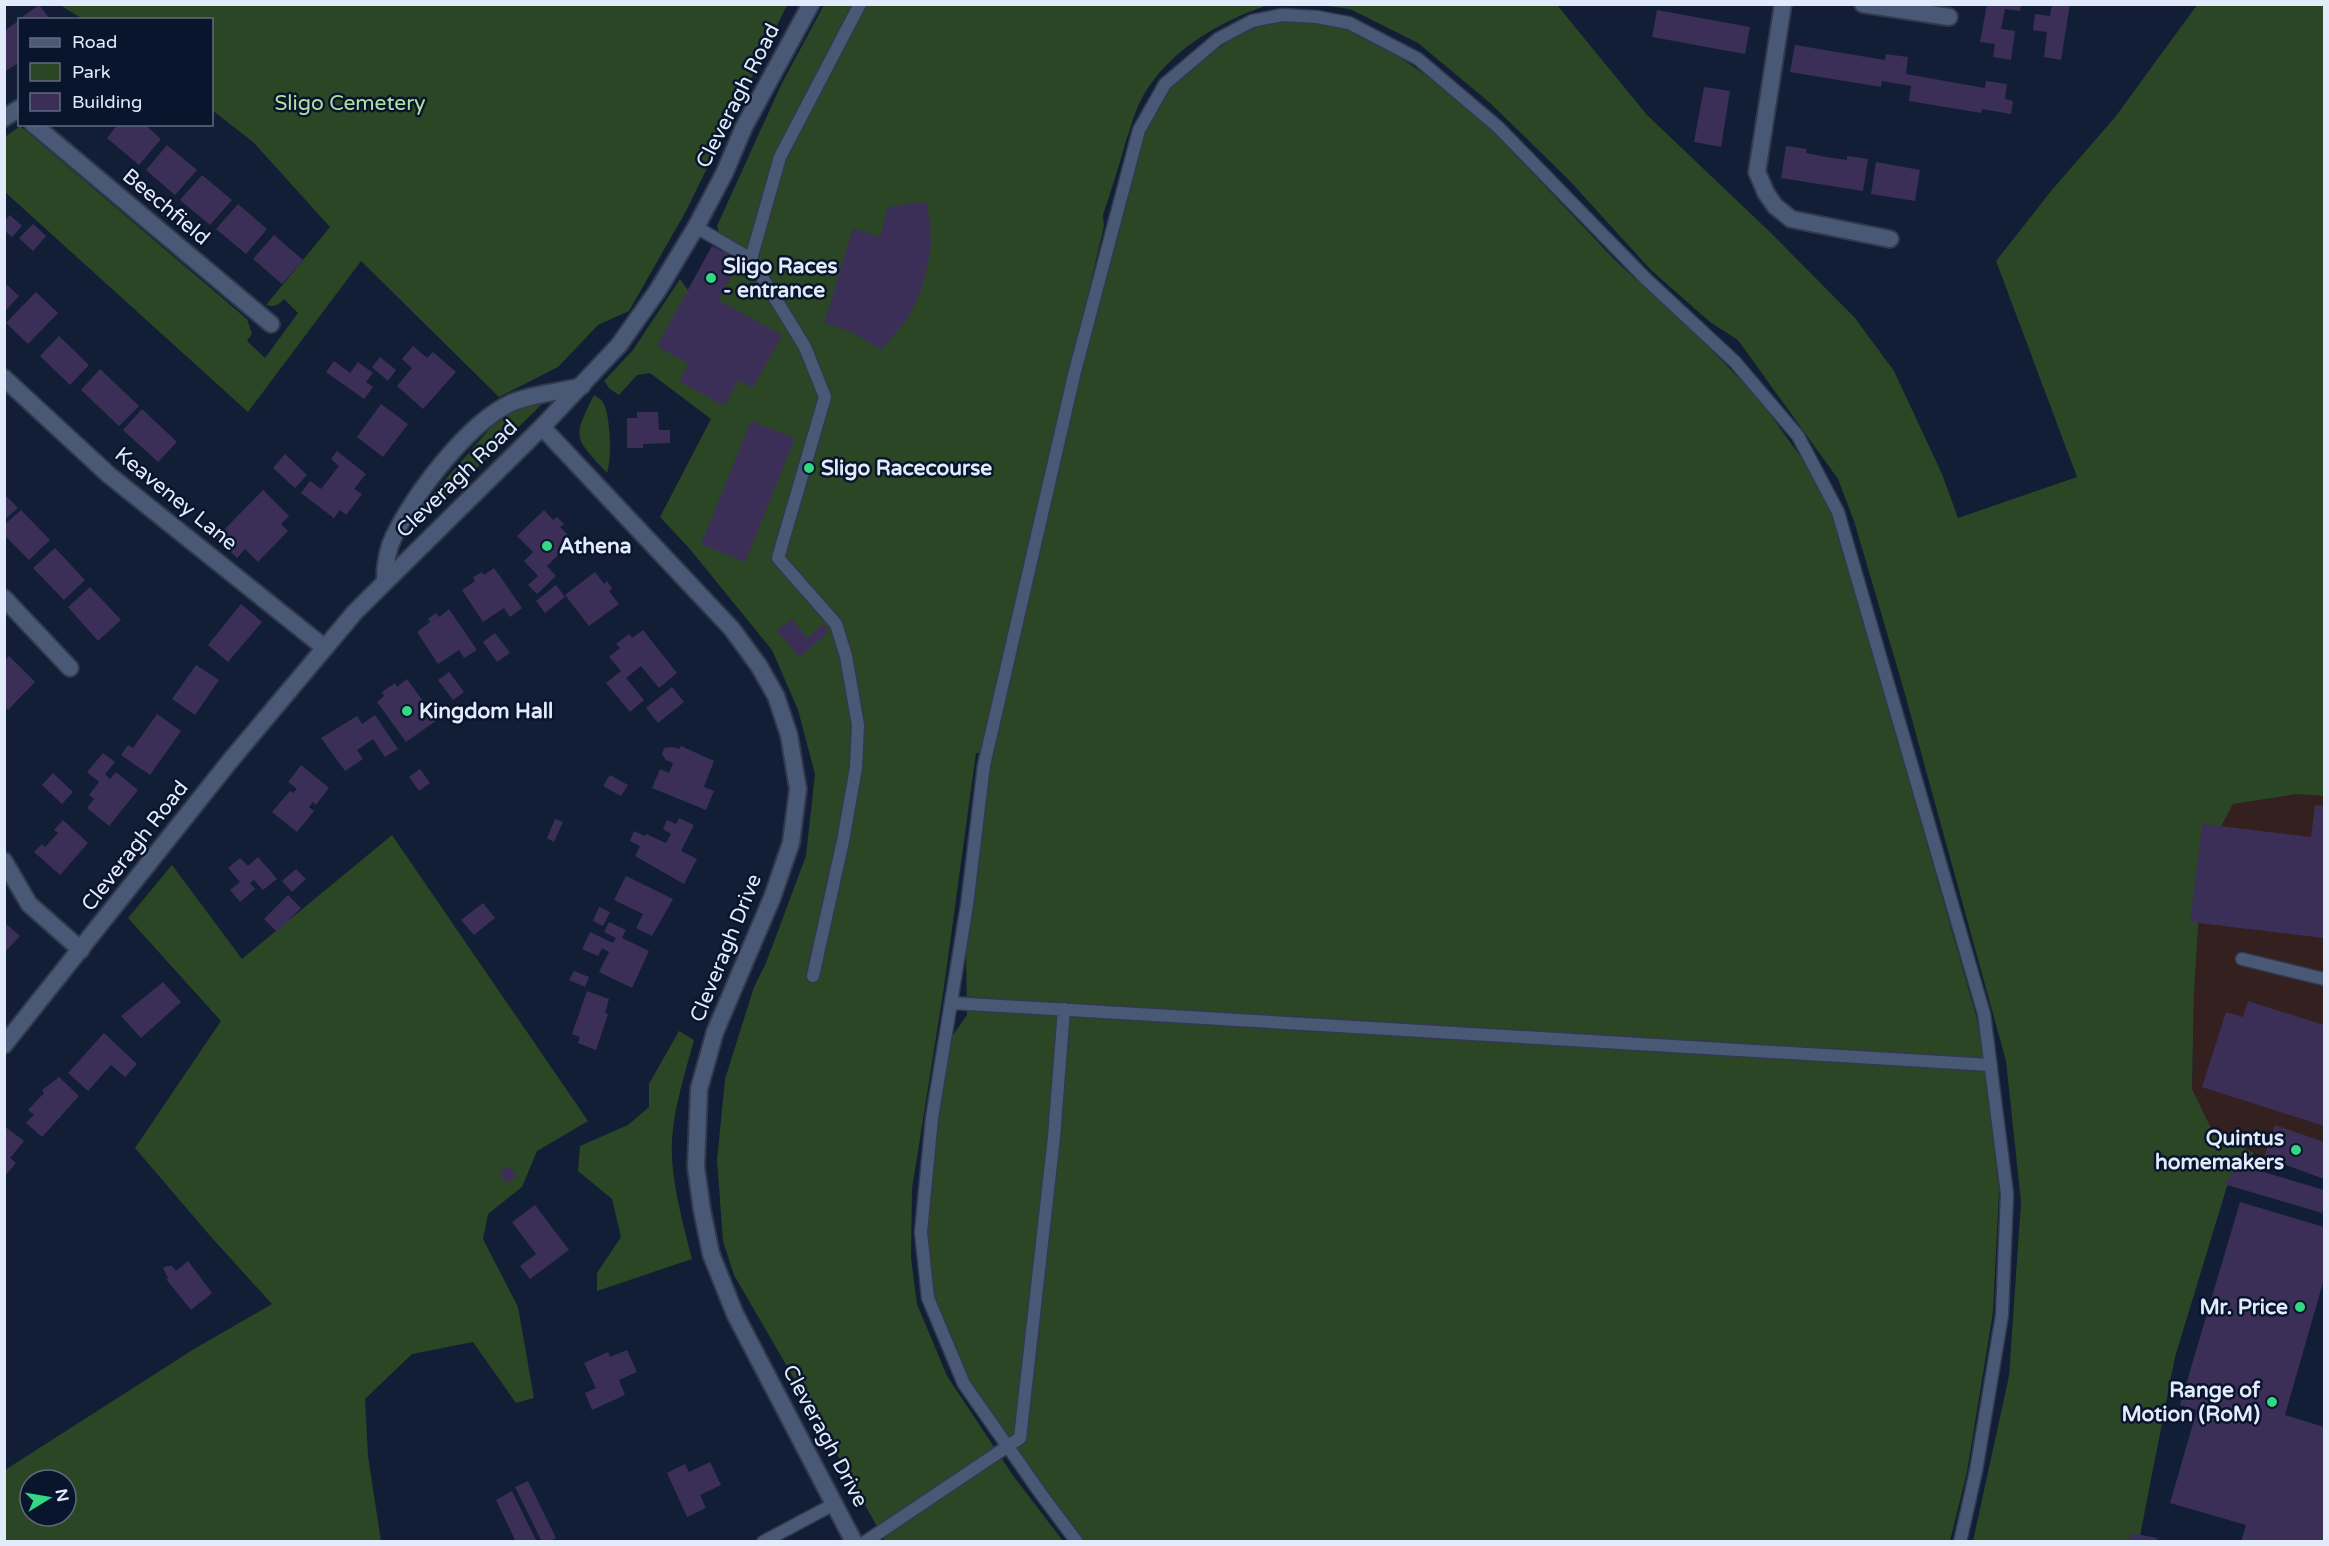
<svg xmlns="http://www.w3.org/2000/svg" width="2329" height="1546" viewBox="0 0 2329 1546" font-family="'Varela Round',sans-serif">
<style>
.industrial{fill:#33201f}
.green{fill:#2b4624;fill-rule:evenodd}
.building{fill:#3b2f58}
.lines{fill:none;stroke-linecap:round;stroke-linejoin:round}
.service-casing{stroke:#32394d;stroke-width:15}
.minor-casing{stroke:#32394d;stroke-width:20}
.tertiary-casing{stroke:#32394d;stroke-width:20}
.service{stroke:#495874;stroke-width:12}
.minor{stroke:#495874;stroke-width:16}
.tertiary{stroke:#495874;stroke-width:16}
.poi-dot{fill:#32d882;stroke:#09152c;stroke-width:2}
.labels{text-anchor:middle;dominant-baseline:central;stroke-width:5;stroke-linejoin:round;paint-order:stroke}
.street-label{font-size:21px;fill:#e2ebfc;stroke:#09152c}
.park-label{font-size:21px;fill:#b0e2a3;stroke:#09152c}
.poi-label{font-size:21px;font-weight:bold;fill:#e2ebfc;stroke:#09152c;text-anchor:start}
</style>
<rect width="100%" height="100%" fill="#121e36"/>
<!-- industrial -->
<path class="industrial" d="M2297,794L2324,796V1176L2254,1153L2212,1130L2192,1089L2194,993L2202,862L2232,804Z"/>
<!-- green -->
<path class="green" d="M60,5H787L686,211L629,311L598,325L558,367L499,397L361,261L248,412L5,192V137L20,126L247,319L252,334L247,341L265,358L298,313L284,299C278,306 274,307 266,305L330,227L253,142L212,110V20L83,19Z
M824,5H1268C1217,22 1161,55 1138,106C1133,117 1130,130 1126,141C1119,166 1111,191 1103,215L1104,226L981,753H976L944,987L912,1189L911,1258L917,1304L947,1376L1014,1477L1063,1541H885L818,1420L734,1275L723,1241L717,1160L725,1079L754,987L766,963L806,856L815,774L798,710L772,650L689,548L660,517L711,419L650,373L637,375L619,395L610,389L604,381L633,350L680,279L688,290L703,293L724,249L717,226L782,83Z
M1320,5H1557L1647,115L1771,233L1855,318L1894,371L1942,474L1958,518L2077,477L1996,261L2051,191L2116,116L2197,5H2324V796L2297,794L2233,804L2202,862L2194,993L2192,1089L2212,1130L2254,1153L2228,1183L2175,1357L2139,1541H1973L2009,1376L2021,1202L2006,1061L1903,687L1854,521L1838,479L1738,340L1710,322L1651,270L1568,179L1489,102L1418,43L1350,9Z
M1288,20L1317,21L1350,30L1398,56L1440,85L1481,119L1616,261L1698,336L1760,400L1808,467L1833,517L1976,1015L1983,1048L1999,1192L1993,1312L1967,1472L1950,1541H1083L1026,1467L965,1377L933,1296L926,1231L936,1118L953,1035L967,1015L966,951L986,787L1024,611L1113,244L1142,133L1169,91L1189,70L1223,45L1261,23Z
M594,395C597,397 600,398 602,401C611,413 612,459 607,473C574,437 572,439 594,395Z
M545,401L405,539L424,504L499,418L515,408Z
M392,835L588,1121L537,1151L522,1187L488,1214L483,1239L518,1307L534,1398L516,1403L473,1342L412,1354L365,1399L368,1456L381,1541L5,1542V1470L194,1349L272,1304L212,1238L135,1148L221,1021L128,918L172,865L242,959ZM30,1480H66V1516H30Z
M679,1031L694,1040C685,1073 674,1107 672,1140C670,1178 683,1223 692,1259L597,1291V1273L621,1237L612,1199L578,1171L580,1146L628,1125L649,1107V1084Z"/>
<!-- building -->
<path class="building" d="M1987,4H2021L2020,11L2005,9L2001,29L2015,31L2011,60L1993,57L1995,44L1980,42Z
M2052,4H2070L2061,60L2044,57L2047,32L2033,30L2035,14L2050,16Z
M39,5L51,20H18Z
M1657,10L1750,27L1745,54L1652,37Z
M17,22L20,25V62L4,72V31Z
M1795,45L1885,60L1886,54L1908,57L1906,74L1985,88L1986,81L2007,84L2005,99L2013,101L2011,114L1982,109L1981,113L1909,101L1911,86L1882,81L1881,87L1790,72Z
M1704,87L1730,91L1721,147L1694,142Z
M118,124H144L161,139L139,165L107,138Z
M167,145L197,170L175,195L146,170Z
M1786,146L1807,149L1806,153L1826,157L1847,160V156L1868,159L1863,191L1781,178Z
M1876,162L1920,170L1915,201L1871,194Z
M202,175L232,200L210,225L180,200Z
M926,202L930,223L931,248L928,263L920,293L908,318L881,350L852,332L824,323L853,228L880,237L888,207Z
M238,204L267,229L246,254L216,229Z
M10,215L22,226L12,237L4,230V221Z
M33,224L46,236L33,251L19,238Z
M274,235L303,260L282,284L253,259Z
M712,246L740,261L718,300L782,335L753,388L739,380L724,406L679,381L689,364L657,346Z
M4,282L19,296L4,312Z
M36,292L58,313L28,344L6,323Z
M59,336L89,365L70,385L40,356Z
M413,346L427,358L433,352L456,372L423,409L397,386L412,368L402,359Z
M380,357L396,370L388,381L372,367Z
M334,361L350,373L358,362L373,373L366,382L373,387L364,399L326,372Z
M100,369L139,406L119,426L81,390Z
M381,404L408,424L383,457L357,437Z
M142,409L177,442L158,462L123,430Z
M637,412H658L659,430H670V443L643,444V448H627V418H637Z
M751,421L795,438L745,562L701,544Z
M337,451L366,474L354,489L362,494L346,515L340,510L334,518L301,493L310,481L321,489L339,466L331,459Z
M285,454L307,475L295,488L273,468Z
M263,490L289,516L281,524L288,531L258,562L245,549L237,558L216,538Z
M4,494L18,508L4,520Z
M21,510L50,540L29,560L4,535V525Z
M544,510L553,520L557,517L564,524L560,527L573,540L547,566L556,576L537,594L528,585L538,576L524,561L533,552L517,536Z
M55,548L85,580L64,600L33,568Z
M494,568L522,608L510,617L504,608L483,622L462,590L475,581L473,577L482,572L484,575Z
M595,572L604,584L607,581L612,588L609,591L619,604L589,626L565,595Z
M556,585L565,597L545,613L536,601Z
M90,587L121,620L98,641L68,607Z
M241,604L262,622L228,662L208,645Z
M449,609L477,650L464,658L459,650L438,664L417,632L430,622L428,619L436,613L439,617Z
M792,619L807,638L823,624L829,632L799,657L777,631Z
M643,630L677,673L659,688L641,666L626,678L644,700L630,712L606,683L621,671L609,657L620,648L616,644L629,634L632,638Z
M495,633L510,653L497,662L483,642Z
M9,656L35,682L8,710L4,707V661Z
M196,665L219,680L195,715L172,699Z
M449,672L464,692L453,700L438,680Z
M407,679L437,720L406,742L377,702L384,696L382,692L395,683L397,687Z
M672,687L684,702L658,723L646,708Z
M157,714L181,731L150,775L121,755L128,745L133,748Z
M375,715L398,749L385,757L373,739L357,750L363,759L345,771L321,738L357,716L362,724Z
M681,746L714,761L704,787L714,791L706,810L652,788L660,769L669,773L673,763L666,760L662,754L664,748L672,747L679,749Z
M103,753L115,762L105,774L110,779L116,772L138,790L109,826L87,808L94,799L89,795L99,782L87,772Z
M301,765L329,788L316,805L313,802L309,807L314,811L297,832L272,812L290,791L293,793L297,789L288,782Z
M420,769L430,783L419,791L409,777Z
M53,773L73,792L62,804L42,785Z
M610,775L628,785L621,796L603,786Z
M2315,805L2324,806V938L2190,922L2202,824L2311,837Z
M679,818L694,825L681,851L697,859L684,884L635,856L640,846L630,841L634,831L645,836L646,834L666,843L671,834L663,829L667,820L676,824Z
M555,819L563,822L554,842L547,838Z
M63,820L88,843L60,875L34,852L42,844L45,847L58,833L54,830Z
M258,857L277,879L263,890L254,880L250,883L255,889L240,902L230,890L240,882L228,868L240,858L248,866Z
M296,869L306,879L292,892L282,881Z
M626,876L673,899L652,936L636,928L643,914L614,900Z
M288,895L301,908L277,932L264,919Z
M483,903L495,918L474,935L461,920Z
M599,907L610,912L603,926L593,921Z
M4,922L20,936L4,953Z
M609,922L626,930L622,938L649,951L632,988L599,972L609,952L602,948L598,956L582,949L590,932L613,943L616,938L604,932Z
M574,971L589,977L585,987L569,980Z
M163,982L181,1002L141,1038L121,1016Z
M587,991L609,999L605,1013L608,1014L596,1050L578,1043L580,1037L572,1034Z
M2248,1001L2324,1025V1126L2202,1087L2226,1012L2243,1017Z
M104,1033L137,1064L125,1077L111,1065L88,1091L68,1073Z
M59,1077L79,1096L42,1137L26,1123L34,1115L28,1110L44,1093L42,1090Z
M2275,1125L2324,1142V1179L2264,1157Z
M4,1126L24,1141L10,1158L16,1163L4,1177Z
M2240,1165L2324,1190V1204L2322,1213L2224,1184Z
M510,1166L517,1177L506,1183L499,1172Z
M2240,1202L2324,1227V1279L2285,1415L2324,1427V1542H2241L2246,1525L2170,1503L2197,1410L2180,1405Z
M535,1205L569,1250L530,1279L520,1266L536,1254L512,1222Z
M188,1261L212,1293L191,1310L166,1279L168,1278L163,1268L167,1266H172L176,1271Z
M627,1350L637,1372L619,1380L625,1395L592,1410L585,1393L596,1388L584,1363L608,1352L610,1357Z
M710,1462L721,1485L700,1495L706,1508L687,1517L667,1473L685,1464L689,1472Z
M528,1481L556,1538L549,1542H542L515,1487Z
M512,1491L537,1542H516L496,1500Z
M2131,1533L2157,1538L2156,1542H2129Z"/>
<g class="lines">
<!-- service casing -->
<g class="service-casing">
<path id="service" d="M696,227L751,259L805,347L825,397L778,558L836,624L846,656L858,725L856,768L843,841L813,976
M751,259L780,157L860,4
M2242,959L2324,979
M952,1003L1991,1065
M763,1542L834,1504
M865,1542L1020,1438L1054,1137L1064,1009
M1077,1542L1041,1494L964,1384L928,1298L921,1232L932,1118L967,905L984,765L1075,371L1139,130L1165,84L1218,39L1252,21L1282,15L1317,17L1349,23L1418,59L1498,127L1646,279L1735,362L1798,436L1838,512L1984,1014L2007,1194L2002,1315L1976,1471L1960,1542"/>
</g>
<!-- minor casing -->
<g class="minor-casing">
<path id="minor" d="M1783,4L1757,172L1766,193L1775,206L1791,219L1890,239
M1863,4L1949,17
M4,118L20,108
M33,124L271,324
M4,378L109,475L325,648
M385,581C385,566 387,550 394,536C415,493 468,423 511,403C530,394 561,392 582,386
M4,598L70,668
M4,861L29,904L81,950"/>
</g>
<!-- tertiary casing -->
<g class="tertiary-casing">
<path id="tertiary" d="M542,427L732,629L759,666L776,696L789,735L798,789L791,843L772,898L715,1032L699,1089L696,1167L702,1210L711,1254L735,1314L854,1542
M4,1045L230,761L355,612L542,427L619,345L658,290L696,227L724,174L744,127L811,4"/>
</g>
<!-- service -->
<use href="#service" class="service"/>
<!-- minor -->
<use href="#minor" class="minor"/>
<!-- tertiary -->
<use href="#tertiary" class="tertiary"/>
</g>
<!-- markers -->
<g class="poi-dot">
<circle cx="711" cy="278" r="6"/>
<circle cx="809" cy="468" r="6"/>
<circle cx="547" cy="546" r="6"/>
<circle cx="407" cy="711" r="6"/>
<circle cx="2296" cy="1150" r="6"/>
<circle cx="2300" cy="1307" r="6"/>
<circle cx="2272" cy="1402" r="6"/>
</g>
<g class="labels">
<!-- street labels -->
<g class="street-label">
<text transform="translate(738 96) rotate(-63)">Cleveragh Road</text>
<text transform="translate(166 207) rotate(40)">Beechfield</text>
<text transform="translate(457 479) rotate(-44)">Cleveragh Road</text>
<text transform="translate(176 499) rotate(39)">Keaveney Lane</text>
<text transform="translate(135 846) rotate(-52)">Cleveragh Road</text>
<text transform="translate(726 948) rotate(-68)">Cleveragh Drive</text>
<text transform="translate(825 1436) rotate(62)">Cleveragh Drive</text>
</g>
<!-- park labels -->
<g class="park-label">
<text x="350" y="103">Sligo Cemetery</text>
</g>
<!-- poi labels -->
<g class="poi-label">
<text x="723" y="266">Sligo Races<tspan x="723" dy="24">- entrance</tspan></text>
<text x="821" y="468">Sligo Racecourse</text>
<text x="559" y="546">Athena</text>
<text x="419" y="711">Kingdom Hall</text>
<text x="2284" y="1138" text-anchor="end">Quintus<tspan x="2284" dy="24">homemakers</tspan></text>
<text x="2288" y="1307" text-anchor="end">Mr. Price</text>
<text x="2260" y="1390" text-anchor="end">Range of<tspan x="2260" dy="24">Motion (RoM)</tspan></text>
</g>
</g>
<!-- border -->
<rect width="2329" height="1546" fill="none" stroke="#e2ebfc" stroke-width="12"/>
<!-- legend -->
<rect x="18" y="18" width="195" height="108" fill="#09152c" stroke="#606b7f" stroke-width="1.5"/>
<rect x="30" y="38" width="30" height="9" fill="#495874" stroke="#606b7f" stroke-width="1.5"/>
<text x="72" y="48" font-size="18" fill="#e2ebfc">Road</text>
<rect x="30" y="63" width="30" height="18" fill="#2b4624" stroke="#606b7f" stroke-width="1.5"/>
<text x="72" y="78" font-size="18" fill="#e2ebfc">Park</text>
<rect x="30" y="93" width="30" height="18" fill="#3b2f58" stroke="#606b7f" stroke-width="1.5"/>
<text x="72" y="108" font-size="18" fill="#e2ebfc">Building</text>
<!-- north arrow -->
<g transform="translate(48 1498) rotate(79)"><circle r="28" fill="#09152c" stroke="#606b7f" stroke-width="1.5"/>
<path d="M0-4.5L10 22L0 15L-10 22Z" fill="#32d882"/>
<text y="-9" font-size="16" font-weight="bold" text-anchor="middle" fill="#e2ebfc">N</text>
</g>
</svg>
